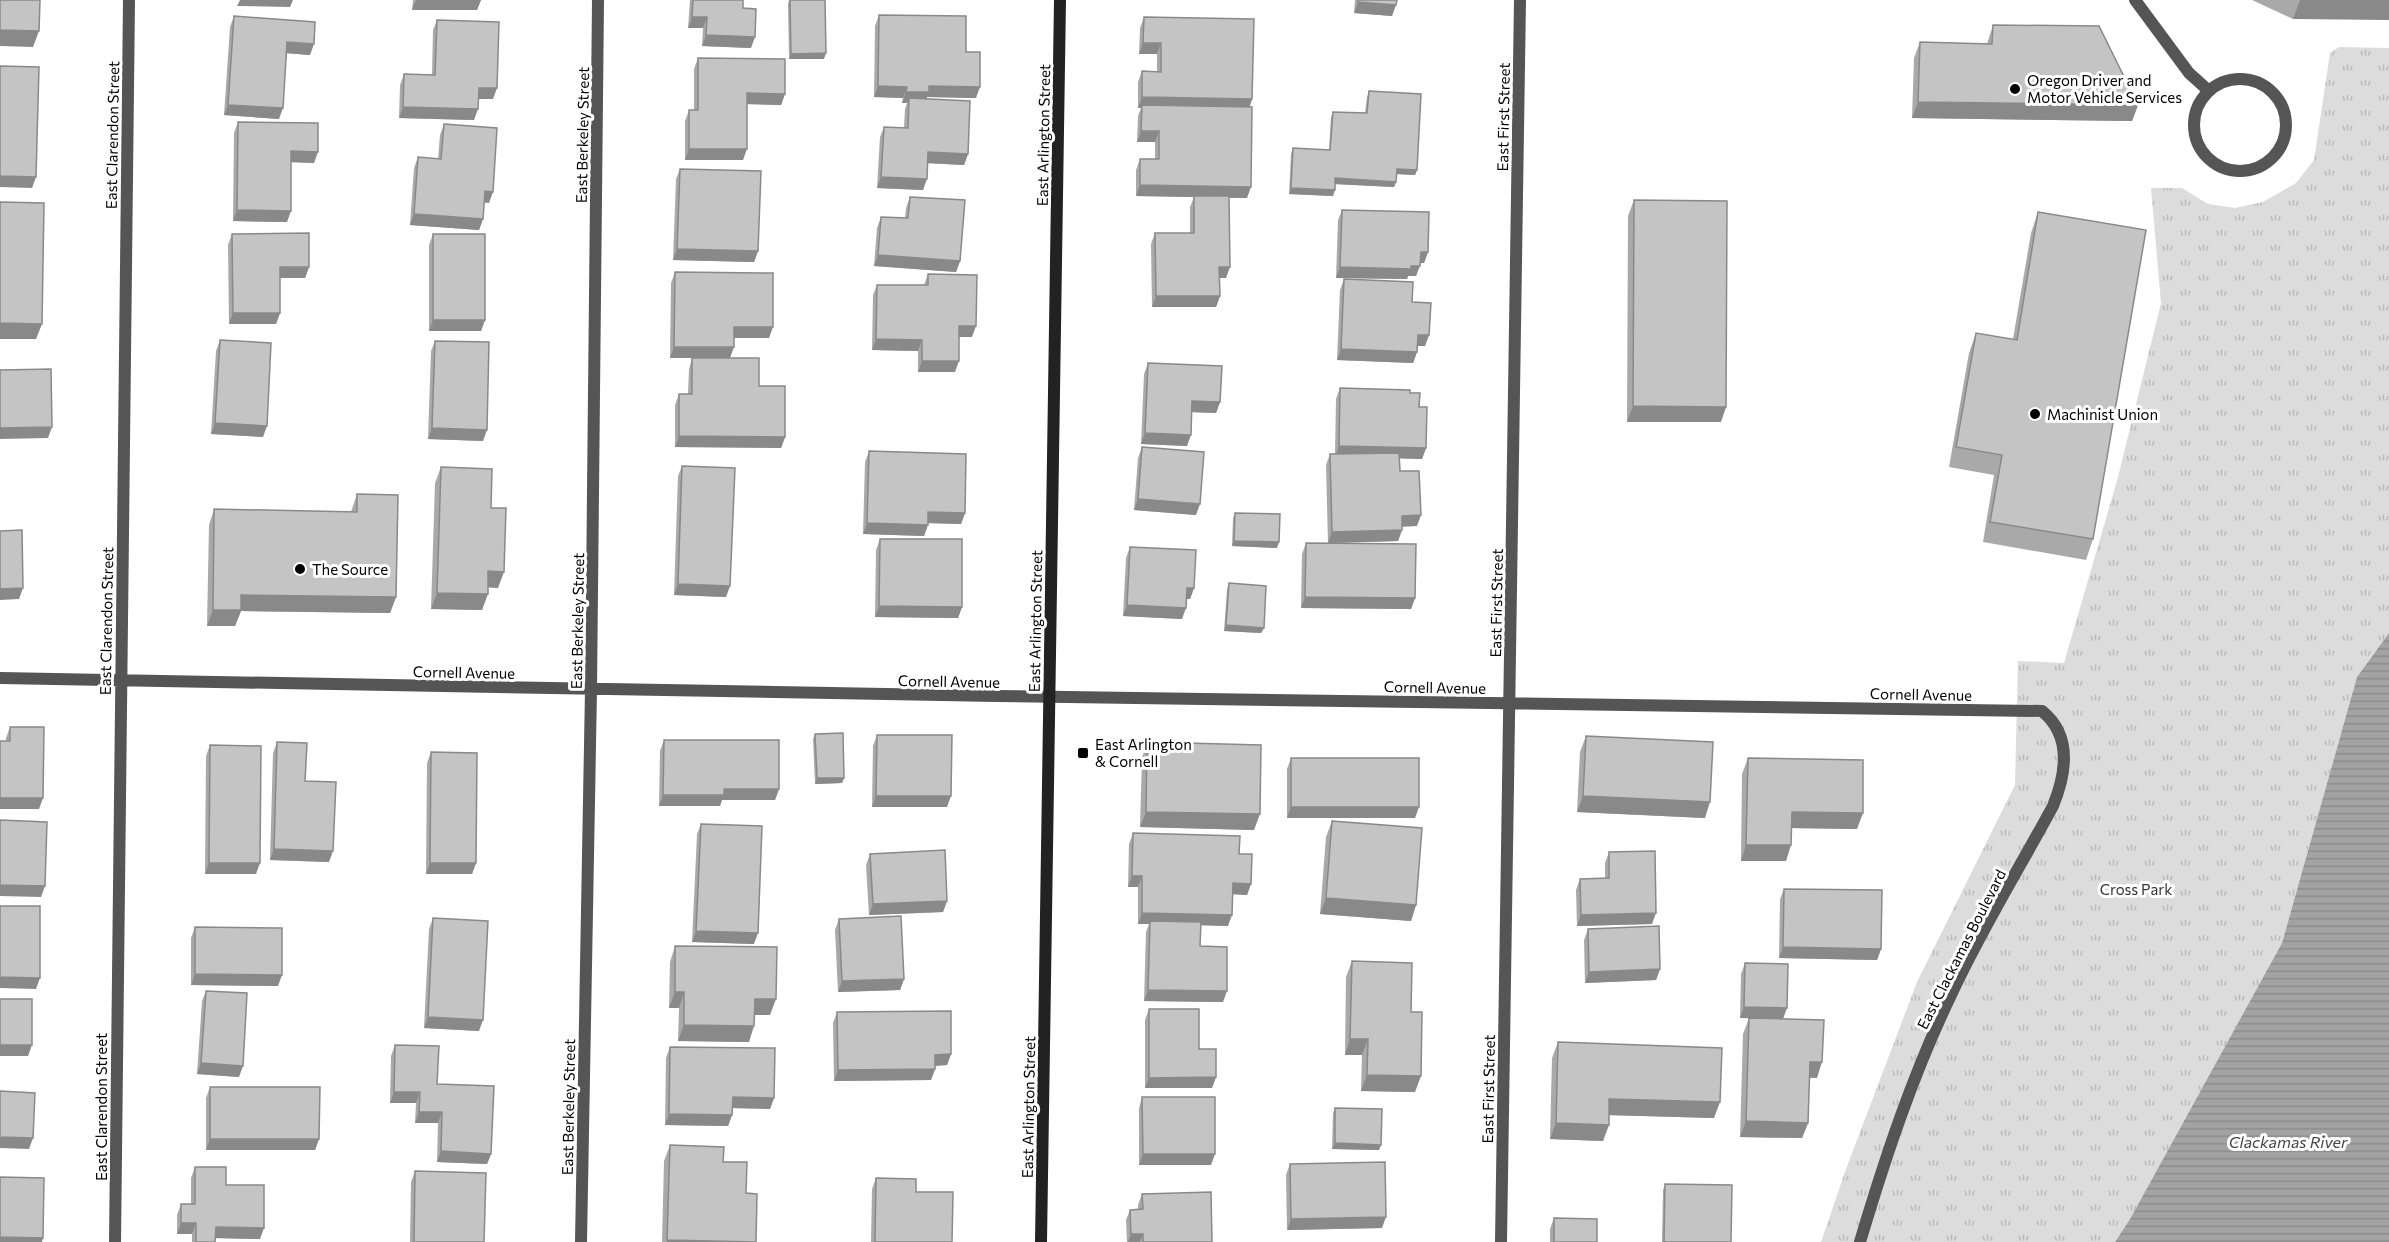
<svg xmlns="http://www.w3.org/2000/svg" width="2389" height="1242" viewBox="0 0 2389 1242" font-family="Commissioner,sans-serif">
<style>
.grass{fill:url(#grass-tufts)}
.water{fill:url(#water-rules)}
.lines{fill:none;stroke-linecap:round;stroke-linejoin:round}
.street{stroke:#555;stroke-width:12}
.secondary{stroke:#222;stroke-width:12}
.wall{fill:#a9a9a9}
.shaded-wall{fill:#898989}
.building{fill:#c4c4c4;stroke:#898989;stroke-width:1.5}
.poi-dot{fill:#000;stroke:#fff;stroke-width:2}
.labels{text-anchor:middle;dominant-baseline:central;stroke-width:6;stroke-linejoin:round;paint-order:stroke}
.poi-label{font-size:15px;fill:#000;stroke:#fff;text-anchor:start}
.street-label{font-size:15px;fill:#000;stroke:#fff}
.park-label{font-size:15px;fill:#333;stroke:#fff}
.water-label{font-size:16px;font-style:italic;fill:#444;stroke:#fff}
</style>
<defs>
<pattern id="grass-tufts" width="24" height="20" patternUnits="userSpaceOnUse" patternTransform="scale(1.5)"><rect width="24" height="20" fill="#dcdcdc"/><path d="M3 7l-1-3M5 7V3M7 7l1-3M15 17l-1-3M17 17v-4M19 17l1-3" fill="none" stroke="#bbb"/></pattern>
<pattern id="water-rules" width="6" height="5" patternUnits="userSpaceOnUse" patternTransform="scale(1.5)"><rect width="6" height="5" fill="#a3a3a3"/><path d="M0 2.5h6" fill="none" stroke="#8b8b8b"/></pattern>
</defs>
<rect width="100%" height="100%" fill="#fff"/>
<!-- grass -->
<path class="grass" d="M2339,47L2389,48V633L2357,677L2282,943L2130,1219L2115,1242H1821L1846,1169L1917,982L2015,785L2018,661L2064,663L2118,477L2161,303L2151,188H2182L2208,204L2235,208L2263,202L2296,183L2314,160L2330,53Z"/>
<!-- water -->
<path class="water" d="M2389,633V1242H2115L2130,1219L2282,943L2357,677Z"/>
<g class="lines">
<!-- street -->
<path class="street" d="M2135,0L2189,73L2209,91
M2194 125a46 46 0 1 1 92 0a46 46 0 1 1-92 0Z
M0,678L996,696L2042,711C2073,736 2066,774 2053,806C2019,869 1981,930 1951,995C1913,1074 1885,1158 1860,1242
M115,1242L129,0
M581,1242L591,690L598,0
M1501,1242L1520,0"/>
<!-- secondary -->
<path class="secondary" d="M1041,1242L1060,0"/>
</g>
<!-- wall -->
<path class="wall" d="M413,0H481L477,10H412Z
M690,0H743V8L751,48L702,46L703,28H688Z
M789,0H825L824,59H789L788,4Z
M1355,0H1397L1392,16L1354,13Z
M2252,0H2389L2293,19Z
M879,15L966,52L976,98L927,97V99L968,154L964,165L928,163L923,190L877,188L880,137L884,127H904L905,109L907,103H902L903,98L874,97L875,26Z
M234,16L310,55L287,53L279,119L224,115L230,27Z
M1144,17L1252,99L1250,107L1247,198H1229L1226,278H1220V296L1216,307H1152L1151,244L1155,233H1190V207L1194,197L1136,196V170L1140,159H1155V142H1137L1138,116L1141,108H1138V82L1142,71L1157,72V54H1139L1140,28Z
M437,20L493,99H478L474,120L399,118L400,85L404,74L432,75L433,30Z
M1993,25L2138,105L2132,121L1912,118L1914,58L1920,42L1987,44Z
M698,58L785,94L781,105L747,104L743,160H685V121L689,110H694V69Z
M1369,91L1417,170L1415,175L1397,174L1396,182L1394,187L1335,184L1333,196L1289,194L1291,154L1293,148L1329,150L1331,117L1333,112L1365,113L1367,97Z
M238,122L314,163L291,162L287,222L233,221L234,133Z
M444,124L489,203L484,202L483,219L479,230L410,225L414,168L418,157L438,159L440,135Z
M680,169L758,251L754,262L673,260L676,179Z
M910,197L960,261L956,272L874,266L877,228L881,217L905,218L906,208Z
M1634,200L1721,422H1627L1628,216Z
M1342,210L1428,252L1424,263H1420L1416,276H1408L1407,279L1336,278L1338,220Z
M2038,212L2093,539L2086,560L1983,542L1994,475L1949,467L1969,353L1976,333L2013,339L2031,233Z
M232,234L309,267L305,278H280V313L276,324H229L228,245Z
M433,234L485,320L481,331H429V245Z
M675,272L769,338H734L730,358L759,386L785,437L781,448L675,447V405L679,394H688L689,369L692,358H670L671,283Z
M928,274L972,337H959L955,372H918V351L872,350L873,295L877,285H924Z
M1344,279L1412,302L1429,335L1425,346H1417V352L1413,363L1337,360L1340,290Z
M220,340L263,437L211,434L216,351Z
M435,341L483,441L428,439L431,351Z
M1148,363L1220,402L1216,413L1191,412L1187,446L1141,444L1144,374Z
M1340,388L1410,393L1419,407L1426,448L1422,459L1400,458V471L1417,526H1402V530L1398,541L1335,543L1415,598L1411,609L1301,608L1302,554L1306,543H1328L1326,465L1330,454H1335L1336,399Z
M1142,447L1196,515L1134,510L1138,458Z
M869,451L965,513L961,524L928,523L924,536L863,534L865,462Z
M682,466L726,597L674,595L678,476Z
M441,467L491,508L498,588L488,587L482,610L431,609L435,483Z
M357,494L396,597L390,613L241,611L235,626H207L209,525L214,509L351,512Z
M1235,513L1277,548L1232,546L1233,518Z
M880,539L962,607L958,618L875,617L876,550Z
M1130,547L1194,588L1190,599H1186L1182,619L1123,616L1126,558Z
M1229,583L1264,628L1261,633L1224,631L1227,589Z
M10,727L39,809L6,741V738Z
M815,734L844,778L842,783L815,784L813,739Z
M877,735L947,807H872L873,746Z
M1586,736L1705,818L1577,812L1580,752Z
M664,740L779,789L775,800H722L720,806H659L660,751Z
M277,742L305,781L329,862L270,860L273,753Z
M1147,742L1254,830L1140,827L1142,758Z
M210,745L256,874H205L206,756Z
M431,752L476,863L472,874H426L427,763Z
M1291,758L1415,818H1287V769Z
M1748,758L1857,829L1792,828L1786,861H1741L1742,774Z
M1332,821L1416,905L1411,921L1320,914L1326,837Z
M701,824L754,944L692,942L697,834Z
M1133,833L1239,854L1251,884L1247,895L1232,894L1228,926L1201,925L1200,946L1223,1002L1144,1001L1146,932L1149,924H1138V887H1128L1129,844Z
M1609,852L1652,924L1577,926L1576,890L1580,879L1605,878V863Z
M870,854L947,901L943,912L869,915L866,865Z
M1784,889L1881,949L1877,960L1779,958L1780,899Z
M433,918L479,1031L424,1028L429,929Z
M839,919L904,979L900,990L838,992L835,930Z
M195,927L278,986L191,985V938Z
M1588,929L1660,969L1656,980L1585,983L1584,940Z
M675,946L770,1015H754L749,1042L678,1041L679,1008H669L670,962Z
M1352,961L1415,1092L1361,1091L1362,1055H1345L1346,977Z
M1745,963L1783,1019L1749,1018L1817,1078H1809L1808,1123L1802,1138L1740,1137L1743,1034L1749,1018H1740L1741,974Z
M206,991L239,1077L197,1074L202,1001Z
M1149,1009L1199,1049L1216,1077L1212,1088H1145V1020Z
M837,1012L951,1054L947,1065L935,1066V1069L931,1080L834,1081L833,1023Z
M1558,1042L1714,1118L1609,1115L1603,1141L1550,1139L1552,1058Z
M395,1045L437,1084L491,1154L487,1164L437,1162L438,1123H415L416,1103H390L391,1056Z
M670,1047L774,1098L770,1109L732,1108V1115L728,1126L665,1125L666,1058Z
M210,1087L319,1139L315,1150H206V1098Z
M1142,1097L1211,1165H1139V1108Z
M1335,1108L1379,1150L1332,1149L1333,1113Z
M670,1145L723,1162L746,1193L756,1242H662L664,1161Z
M1290,1164L1382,1228L1287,1230L1286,1175Z
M195,1167L226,1185L260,1239L216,1238L215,1242H192V1234H177V1215L181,1204H191V1178Z
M415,1171L484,1242H410L411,1182Z
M876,1178L916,1192L952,1242H871L872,1189Z
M1665,1184L1731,1242H1662L1663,1190Z
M1142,1194L1212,1242H1127L1126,1220L1130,1210H1138V1205Z
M1554,1218L1597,1242H1550V1229Z"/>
<!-- shaded-wall -->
<path class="shaded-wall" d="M240,0H293L290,7L237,6Z
M416,0H481L477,10H412Z
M2300,0H2389V20L2293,19Z
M1358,2L1396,5L1392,16L1354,13Z
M692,17H707L703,28H688Z
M0,30L39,31L33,47L0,46Z
M706,35L755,37L751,48L702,46Z
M287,42L314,44L310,55L284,53Z
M1143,43H1161L1157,54H1139Z
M826,53L824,59H789L791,54Z
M878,86L907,87L903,98L874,97Z
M929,86L980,87L976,98L927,97L925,103L909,98L907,103H902L906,92Z
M479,88H497L493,99H475Z
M747,93L785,94L781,105L743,104Z
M1142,97L1252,99L1248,110L1142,105L1141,108H1138Z
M1918,102L2138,105L2132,121L1912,118Z
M228,105L283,108L279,119L224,115Z
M403,107L478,109L474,120L399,118Z
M1141,131H1159L1155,142H1137Z
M689,149H747L743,160H685Z
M291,151L318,152L314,163L287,162Z
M928,152L968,154L964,165L924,163Z
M1397,169L1417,170L1415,175L1395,174Z
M0,176L36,177L32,188L0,187Z
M881,177L927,179L923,190L877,188Z
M1335,178L1396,182L1394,187L1333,184Z
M1140,185L1251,187L1247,198L1136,196Z
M1291,188L1335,190L1333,196L1289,194Z
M485,191L493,192L489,203L481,202Z
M237,210L291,211L287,222L233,221Z
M414,214L483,219L479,230L410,225Z
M677,249L758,251L754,262L673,260Z
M1421,252H1428L1424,263H1417Z
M878,255L960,261L956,272L874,266Z
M1420,266L1416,276H1408L1407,279L1336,278L1340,267Z
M280,267H309L305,278H276Z
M1219,267H1230L1226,278H1215Z
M1156,296H1220L1216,307H1152Z
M233,313H280L276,324H229Z
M433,320H485L481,331H429Z
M0,323L42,324L36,339H0Z
M959,326H976L972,337H955Z
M734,327H773L769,338H730Z
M1418,335H1429L1425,346H1414Z
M876,339L922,340L918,351L872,350Z
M674,347H734L730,358H670Z
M1341,349L1417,352L1413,363L1337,360Z
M922,361H959L955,372H918Z
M1192,401L1220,402L1216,413L1188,412Z
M1633,406L1726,407L1721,422H1627Z
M215,423L267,426L263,437L211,434Z
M52,427L48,438L0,439V428Z
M432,428L487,430L483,441L428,439Z
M1145,433L1191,435L1187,446L1141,444Z
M679,436L785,437L781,448L675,447Z
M1339,446L1426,448L1422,459L1335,457Z
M1138,499L1200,504L1196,515L1134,510Z
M928,512L965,513L961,524L924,523Z
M1421,515L1417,526L1398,527L1402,516Z
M867,523L928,525L924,536L863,534Z
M1402,530L1398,541L1328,543L1332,532Z
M1234,541L1279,542L1277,548L1232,546Z
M488,571L504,572L498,588L483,587Z
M678,584L730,586L726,597L674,595Z
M23,588L19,599L0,600V589Z
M1187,588H1194L1190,599H1183Z
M437,593L488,594L482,610L431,609Z
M241,595L396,597L390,613L241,611L235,626H207L213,610Z
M1305,597L1415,598L1411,609L1301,608Z
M1127,605L1186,608L1182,619L1123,616Z
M879,606L962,607L958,618L875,617Z
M1226,625L1264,628L1261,633L1224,631Z
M817,778H844L842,783L815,784Z
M724,789H779L775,800H722L720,806H659L663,795Z
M876,796H951L947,807H872Z
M1583,796L1710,802L1705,818L1577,812Z
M0,798H43L39,809H0Z
M1291,807H1419L1415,818H1287Z
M1146,812L1260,814L1254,830L1140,827Z
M1792,812L1863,813L1857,829L1786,828Z
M1746,845H1791L1786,861H1741Z
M274,849L333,851L329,862L270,860Z
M209,863H260L256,874H205Z
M430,863H476L472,874H426Z
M1132,876H1142L1138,887H1128Z
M1233,883L1251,884L1247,895L1229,894Z
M0,885L45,886L41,897L0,896Z
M1326,898L1416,905L1411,921L1320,914Z
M947,901L943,912L869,915L873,904Z
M1142,913L1232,915L1228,926L1150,924V921L1149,924H1138Z
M1656,913L1652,924L1577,926L1581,915Z
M696,931L758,933L754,944L692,942Z
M1783,947L1881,949L1877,960L1779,958Z
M1660,969L1656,980L1585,983L1589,972Z
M195,974L282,975L278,986L191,985Z
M0,977L40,978L36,989L0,988Z
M904,979L900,990L838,992L842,981Z
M1148,990L1227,991L1223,1002L1144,1001Z
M675,992H684L679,1008H669Z
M755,999H776L770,1015H749Z
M1744,1007L1787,1008L1783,1019L1740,1018Z
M428,1017L483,1020L479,1031L424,1028Z
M684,1025L754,1026L749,1042L678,1041Z
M1350,1039H1368L1362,1055H1345Z
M0,1045H32L28,1056H0Z
M951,1054L947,1065L931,1066L935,1055Z
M1810,1062H1822L1817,1078L1804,1077Z
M201,1063L243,1066L239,1077L197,1074Z
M935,1069L931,1080L834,1081L838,1070Z
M1367,1075L1421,1076L1415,1092L1361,1091Z
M1216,1077L1212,1088H1145L1149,1078Z
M394,1092H420L416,1103H390Z
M733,1097L774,1098L770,1109L729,1108Z
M1609,1099L1720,1102L1714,1118L1604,1115Z
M419,1112H442L438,1123H415Z
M669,1114L732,1115L728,1126L665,1125Z
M1746,1121L1808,1123L1802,1138L1740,1137Z
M1556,1123L1609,1125L1603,1141L1550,1139Z
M0,1137L33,1138L29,1149L0,1148Z
M210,1139H319L315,1150H206Z
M1335,1143L1381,1145L1379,1150L1332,1149Z
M441,1151L491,1154L487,1164L437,1162Z
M1143,1154H1215L1211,1165H1139Z
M1386,1217L1382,1228L1287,1230L1291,1219Z
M181,1223H196L192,1234H177Z
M216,1227L264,1228L260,1239L212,1238Z
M1131,1234H1143L1140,1242H1128Z
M0,1237L43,1238L42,1242H0Z
M667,1240L752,1242H667Z"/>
<!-- building -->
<path class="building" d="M0,0H40L39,31L0,30Z
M693,0H743V8L756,9L755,37L706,35L707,17H692Z
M790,0H825L826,53L791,54Z
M1358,0H1397L1396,5L1358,2Z
M879,15L966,16V52H980V87L929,86V92H906L907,87L878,86Z
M234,16L315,22L314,44L287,42L283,108L228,105Z
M1144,17L1254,19L1252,99L1142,97V71L1161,72V43H1143Z
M437,20L499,22L497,88H479L478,109L403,107L404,74L435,75Z
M1993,25L2099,26L2138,105L1918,102L1920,42L1992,44Z
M698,58L785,59V94L747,93V149H689V110H698Z
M0,66L39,67L36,177L0,176Z
M1369,91L1421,94L1417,170L1397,169L1396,182L1335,178V190L1291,188L1293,148L1330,150L1333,112L1367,113Z
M909,98L970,101L968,154L928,152L927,179L881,177L884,127L908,128Z
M1142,105L1252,107L1251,187L1140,185V159H1159V131H1141Z
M238,122L318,123V152L291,151V211L237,210Z
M444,124L497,128L493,192L485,191L483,219L414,214L418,157L441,159Z
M680,169L761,171L758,251L677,249Z
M1194,196H1229L1230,267H1219L1220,296H1156L1155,233H1194Z
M910,197L965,200L960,261L878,255L881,217L908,218Z
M1634,200L1727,201L1726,407L1633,406Z
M0,202L44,203L42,324L0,323Z
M1342,210L1429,212L1428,252H1421L1420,266H1411V269L1340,267Z
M2038,212L2146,230L2093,539L1990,522L2002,455L1956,447L1976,333L2017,340Z
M309,233V267H280V313H233L232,234Z
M433,234H485V320H433Z
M675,272L773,273V327H734V347H674Z
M928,274L977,275L976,326H959V361H922V340L876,339L877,285H928Z
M1344,279L1413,282L1412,302L1431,303L1429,335H1418L1417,352L1341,349Z
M220,340L271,343L267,426L215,423Z
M435,341L489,342L487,430L432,428Z
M692,358H759V386H785V437L679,436V394H692Z
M1148,363L1222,366L1220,402L1192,401L1191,435L1145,433Z
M51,369L52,427L0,428V370Z
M1340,388L1410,390V393H1420L1419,407H1427L1426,448L1339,446Z
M1142,447L1204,452L1200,504L1138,499Z
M869,451L966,454L965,513L928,512V525L867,523Z
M1399,453L1400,471H1419L1421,515L1402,516V530L1332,532L1330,454Z
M682,466L735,468L730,586L678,584Z
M441,467L492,469L491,508H506L504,572L488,571V594L437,593Z
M357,494L398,495L396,597L241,595V610H213L214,509L357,512Z
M1235,513L1280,514L1279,542L1234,541Z
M22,530L23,588L0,589V531Z
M880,539H962V607L879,606Z
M1306,543L1416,544L1415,598L1305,597Z
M1130,547L1196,550L1194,588H1187L1186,608L1127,605Z
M1229,583L1266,586L1264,628L1226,625Z
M10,727H44L43,798H0V741H10Z
M843,733L844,778H817L815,734Z
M877,735H952L951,796H876Z
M1586,736L1713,742L1710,802L1583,796Z
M664,740H779V789H724V795H663Z
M277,742L307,743L305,781L336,782L333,851L274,849Z
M1147,742L1261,745L1260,814L1146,812Z
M210,745L261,746L260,863H209Z
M431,752L477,753L476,863H430Z
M1291,758H1419V807H1291Z
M1748,758L1863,760V813L1792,812L1791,845H1746Z
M0,820L47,822L45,886L0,885Z
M1332,821L1422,828L1416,905L1326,898Z
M701,824L762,826L758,933L696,931Z
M1133,833L1240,836L1239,854H1252L1251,884L1233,883L1232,915L1142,913V876H1132Z
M945,850L947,901L873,904L870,854Z
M1655,851L1656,913L1581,915L1580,879L1609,878V852Z
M1784,889L1882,890L1881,949L1783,947Z
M0,906H40V978L0,977Z
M901,916L904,979L842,981L839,919Z
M433,918L488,921L483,1020L428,1017Z
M1150,921L1201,922L1200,946L1227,947V991L1148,990Z
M1659,926L1660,969L1589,972L1588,929Z
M195,927L282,928V975L195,974Z
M675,946L777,947L776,999H755L754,1026L684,1025V992H675Z
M1352,961L1412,963L1411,1012H1422L1421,1076L1367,1075L1368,1039H1350Z
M1745,963L1788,964L1787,1008L1744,1007Z
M206,991L247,993L243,1066L201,1063Z
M0,999H32V1045H0Z
M1149,1009H1199V1049H1216V1077L1149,1078Z
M951,1011V1054L935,1055V1069L838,1070L837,1012Z
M1749,1018L1824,1020L1822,1062H1810L1808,1123L1746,1121Z
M1558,1042L1722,1048L1720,1102L1609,1099V1125L1556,1123Z
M395,1045L439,1046L437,1084L494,1086L491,1154L441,1151L442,1112H419L420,1092H394Z
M670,1047L775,1048L774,1098L733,1097L732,1115L669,1114Z
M210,1087H320L319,1139H210Z
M0,1091L35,1093L33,1138L0,1137Z
M1142,1097H1215V1154H1143Z
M1335,1108L1382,1109L1381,1145L1335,1143Z
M670,1145L724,1147L723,1162H747L746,1193L757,1194L756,1242L667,1240Z
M1385,1162L1386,1217L1291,1219L1290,1164Z
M195,1167H226V1185H264V1228L216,1227L215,1242H196V1223H181V1204H195Z
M415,1171L486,1173L484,1242H414Z
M0,1177L44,1178L43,1238L0,1237Z
M876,1178L916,1179V1192H953L952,1242H875Z
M1665,1184L1732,1185L1731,1242H1664Z
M1211,1192L1212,1242H1143V1234H1131L1130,1210L1143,1209L1142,1194Z
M1554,1218L1597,1219V1242H1554Z"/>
<!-- markers -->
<g class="poi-dot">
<circle cx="2015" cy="89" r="6"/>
<circle cx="2035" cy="414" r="6"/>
<circle cx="300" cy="569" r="6"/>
<rect x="1077" y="747" width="12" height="12" rx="3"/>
</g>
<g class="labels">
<!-- poi labels -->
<g class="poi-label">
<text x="2027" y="80">Oregon Driver and<tspan x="2027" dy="17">Motor Vehicle Services</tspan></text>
<text x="2047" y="414">Machinist Union</text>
<text x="312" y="569">The Source</text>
<text x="1095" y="744">East Arlington<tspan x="1095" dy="17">&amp; Cornell</tspan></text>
</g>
<!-- street labels -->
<g class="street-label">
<text transform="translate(1503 117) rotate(-89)">East First Street</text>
<text transform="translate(112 135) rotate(-89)">East Clarendon Street</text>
<text transform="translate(582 135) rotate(-89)">East Berkeley Street</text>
<text transform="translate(1043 135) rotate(-89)">East Arlington Street</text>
<text transform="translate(1496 603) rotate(-89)">East First Street</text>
<text transform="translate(106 621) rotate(-89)">East Clarendon Street</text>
<text transform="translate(577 621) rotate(-89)">East Berkeley Street</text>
<text transform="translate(1035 621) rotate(-89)">East Arlington Street</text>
<text transform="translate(464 672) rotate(1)">Cornell Avenue</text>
<text transform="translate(949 681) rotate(1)">Cornell Avenue</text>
<text transform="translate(1435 687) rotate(1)">Cornell Avenue</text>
<text transform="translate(1921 694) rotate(1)">Cornell Avenue</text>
<text transform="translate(1961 949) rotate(-63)">East Clackamas Boulevard</text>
<text transform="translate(1488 1089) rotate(-89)">East First Street</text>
<text transform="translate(101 1107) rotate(-90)">East Clarendon Street</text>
<text transform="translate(568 1107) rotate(-89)">East Berkeley Street</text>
<text transform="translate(1028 1107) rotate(-89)">East Arlington Street</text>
</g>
<!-- park labels -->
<g class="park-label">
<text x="2136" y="889">Cross Park</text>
</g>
<!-- water labels -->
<g class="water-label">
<text x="2288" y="1141">Clackamas River</text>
</g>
</g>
</svg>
